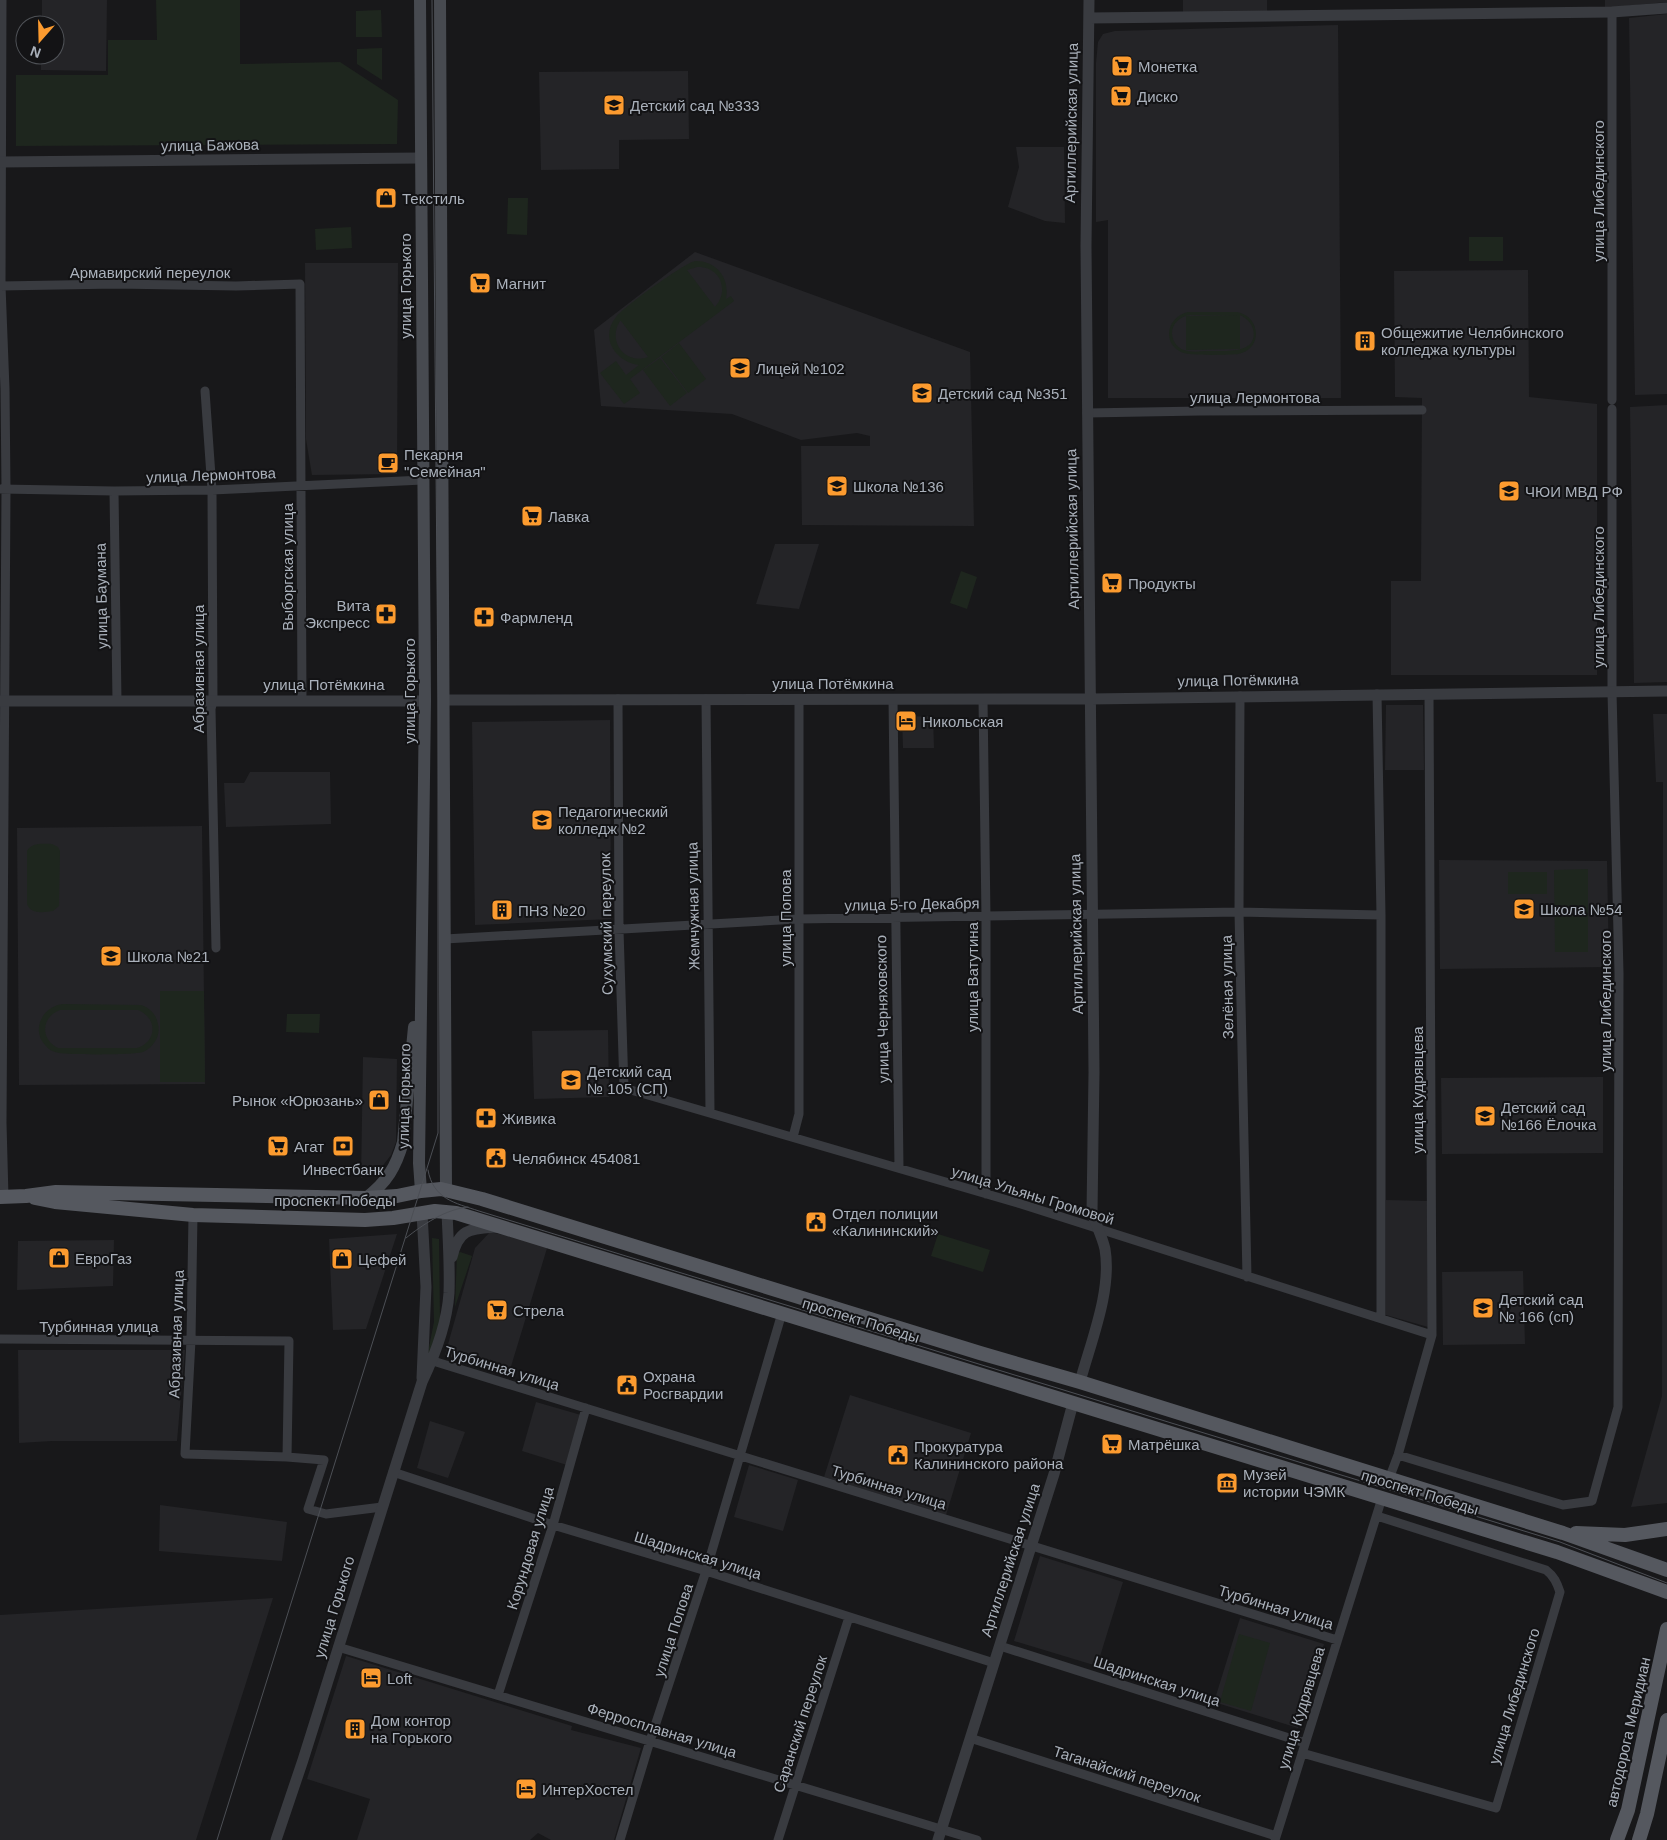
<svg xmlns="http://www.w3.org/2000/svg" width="1667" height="1840" viewBox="0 0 1667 1840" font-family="Arial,sans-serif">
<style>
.built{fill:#242427}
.green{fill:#1e261e;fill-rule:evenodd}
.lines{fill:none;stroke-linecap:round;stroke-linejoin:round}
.minor{stroke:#393b40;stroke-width:9}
.tertiary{stroke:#393b40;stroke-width:11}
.secondary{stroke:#474a50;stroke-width:12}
.primary{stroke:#55585f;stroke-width:14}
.tram{stroke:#4c4f55;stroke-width:1}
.labels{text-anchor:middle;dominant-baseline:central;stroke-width:4;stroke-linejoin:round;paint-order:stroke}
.poi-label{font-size:15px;fill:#aab1bb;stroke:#131315;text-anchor:start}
.street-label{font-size:15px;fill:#aab1bb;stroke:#131315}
</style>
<rect width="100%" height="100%" fill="#18181a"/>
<!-- built -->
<path class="built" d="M42,0H107L106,71L41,70V55H55V25H42Z
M1183,0H1267V11L1183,13Z
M1605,0H1667V2L1605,8Z
M1667,14V394L1635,395L1629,18Z
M1338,25L1341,398H1108V220L1096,222V63L1098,42L1103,34L1115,31Z
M688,71L689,139L619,140V169L541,170L539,72Z
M1016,147H1064L1065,223L1045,221L1008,207L1019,167Z
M695,252L970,352L974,526L802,525L801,446H870V436L857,433L801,440L732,414L601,406L594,330Z
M305,263H398L397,474L312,475L306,439Z
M1528,270L1529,397L1597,404V675H1391V581H1421L1422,398L1395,397L1394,271Z
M1667,405V682L1634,683L1630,407Z
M775,544H819L799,609L756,604Z
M1386,705H1423L1424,770H1385Z
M1653,714H1667V1503L1631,1507L1662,1396L1663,782H1656Z
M933,716L934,748H903L902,717Z
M610,720L611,919L475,925L472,722Z
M250,772H330L331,824L226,827L224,783H244Z
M202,826L205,1084L19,1085L17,828Z
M1439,860L1607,861L1609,967L1440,969Z
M608,1030L609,1097L534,1099L532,1031Z
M363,1057L397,1059L396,1142L391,1155L381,1168L361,1178Z
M1603,1077V1153L1442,1154L1441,1078Z
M1386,1200L1427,1201L1428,1327L1386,1315Z
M490,1232L548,1245L509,1373L445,1355L475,1248Z
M397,1234L366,1329L333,1330L329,1239Z
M114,1240L113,1286L17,1290L18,1241Z
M1523,1271L1525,1344L1443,1345L1442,1272Z
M18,1350H185L177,1441H52L19,1443Z
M850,1395L971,1433L946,1515L824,1477Z
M536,1402L581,1415L567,1465L522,1451Z
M430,1421L465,1432L448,1478L417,1468Z
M749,1465L798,1480L783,1531L734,1517Z
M160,1505L287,1522L282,1561L159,1551Z
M1040,1556L1123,1582L1097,1666L1014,1641Z
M273,1598L196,1840H0V1615Z
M1240,1618L1324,1644L1298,1728L1214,1702Z
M346,1656L572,1726L571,1730L641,1748L614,1840H551L538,1833L530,1840H357L370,1799L307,1779Z"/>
<!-- green -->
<path class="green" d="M156,0H240V64L340,62L398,100L397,144L16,146V75H108V40H157Z
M381,10L382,37H356V11Z
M382,48V80L357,64V49Z
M508,198H528L527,235L507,234Z
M351,227L352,248L316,250L315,229Z
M1469,237H1503V261H1469Z
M695,261C717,261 730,278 726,299L731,296L734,301L630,379L640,393L624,404L600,373L616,361L626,375L639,365C616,362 599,338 616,317C625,306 683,264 695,261ZM697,267C720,266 730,290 715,307L687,270ZM620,321H621L648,357C625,365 607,341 620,321Z
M1188,312H1237C1261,316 1263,350 1238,354C1228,355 1189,356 1181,352C1161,342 1168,316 1188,312ZM1190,315L1239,316H1186V350L1240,349V315C1246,318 1251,322 1253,329C1259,354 1226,351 1210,351C1202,351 1191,353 1184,350C1180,349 1177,346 1175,343C1167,330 1176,317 1190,315Z
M679,343L706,379L688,393L661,357Z
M660,358L687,393L670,406L643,370Z
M961,571L977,577L967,609L950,603Z
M52,844L58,847L60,851L59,906L53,911C44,912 31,915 27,904V851C32,842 43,844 52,844Z
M1588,869V952H1555L1554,870Z
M1508,872H1547V894H1508Z
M160,991H204L205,1082H160Z
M63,1004L141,1005C150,1008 156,1014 158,1024C161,1035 154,1047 143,1052C135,1055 69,1055 59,1053C54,1052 49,1050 46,1046C30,1030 43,1006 63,1004ZM60,1010H138C158,1018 157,1042 137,1048H58C40,1039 41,1017 60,1010Z
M287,1014H320L319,1033L286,1032Z
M938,1234L990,1250L983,1272L931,1256Z
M432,1238L439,1239L440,1321L425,1367L434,1322Z
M460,1252L472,1256L455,1307L457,1253Z
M1239,1634L1270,1643L1251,1711L1220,1702Z"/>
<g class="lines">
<!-- minor -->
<path class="minor" d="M2,0L1,286L5,389L6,489L2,1123L4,1197
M1612,12V400
M0,286L117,284L236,286L300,284L302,701
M205,391L212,490L213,701L211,709L216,948
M1087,413L1200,411L1422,410
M1,489L114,491L212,490L423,480
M114,491L117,701
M1377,694L1381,915V1318
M1240,696L1239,912L1247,1277
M618,699L619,930L624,1088L1021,1204L1432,1335
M706,699L710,1112
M893,699L899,1168
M983,699L986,917V1194
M445,939L798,919L1239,912L1381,915
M793,1137L799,1114V699
M193,1215L191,1340L185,1454L287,1457L324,1460L308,1509L326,1514L382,1507
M0,1339L289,1341L287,1457
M433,1361L1337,1640
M1398,1455L1563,1505L1592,1501L1618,1407L1619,973L1612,692V409
M393,1472L553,1525L706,1571L994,1663
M1389,1479L1398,1455L1432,1335L1429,694
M1000,1646L1305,1743
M338,1647L977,1840
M498,1695L553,1525L586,1408
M970,1738L1276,1836
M1302,1753L1496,1808L1560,1592C1557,1583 1554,1576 1546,1570L1377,1516
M620,1840L650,1741L706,1571L782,1313
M778,1840L849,1617
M1275,1840L1382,1498"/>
<!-- tertiary -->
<path class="tertiary" d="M1089,18L1612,12L1667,8
M0,162L421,158
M444,700L1090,699L1667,691
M0,701H425
M422,1213L426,1287L422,1378
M452,1257C459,1228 470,1229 497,1227
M1080,1382C1091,1341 1112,1291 1105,1249C1102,1236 1096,1225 1092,1213L1094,1072L1086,246L1089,0
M276,1840L303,1760L422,1382C435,1355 447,1324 449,1293C450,1266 448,1238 447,1212
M938,1840L1054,1474L1073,1403"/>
<!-- secondary -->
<path class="secondary" d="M420,0L425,701L419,1163L421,1191
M440,0L446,1190
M366,1198C387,1182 396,1167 403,1142L414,1027"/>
<!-- primary -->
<path class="primary" d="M0,1197L26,1196L56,1192L366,1198L397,1196L421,1191L441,1189L482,1199L980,1353L1080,1382L1563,1533L1667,1570
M35,1198L55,1202L193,1215L365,1220L393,1218L435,1211L456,1213L1557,1552L1667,1592
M1576,1533L1625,1535L1667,1529
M1617,1840L1628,1810L1667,1629
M1639,1840L1647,1814L1667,1720"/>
<!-- tram -->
<path class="tram" d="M428,1170C433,1199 455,1203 479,1211L1560,1542L1667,1583
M406,1238C422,1225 446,1209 468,1207
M217,1840L438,1133V700L432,0"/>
</g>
<!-- icons -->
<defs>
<g id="supermarket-square" transform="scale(1.125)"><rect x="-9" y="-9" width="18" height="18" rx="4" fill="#fc9b2f" stroke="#131315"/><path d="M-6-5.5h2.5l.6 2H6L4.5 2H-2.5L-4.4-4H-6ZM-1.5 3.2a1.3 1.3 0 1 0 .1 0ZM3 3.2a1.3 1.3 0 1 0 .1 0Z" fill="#111"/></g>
<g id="school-square" transform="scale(1.125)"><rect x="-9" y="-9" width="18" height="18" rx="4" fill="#fc9b2f" stroke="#131315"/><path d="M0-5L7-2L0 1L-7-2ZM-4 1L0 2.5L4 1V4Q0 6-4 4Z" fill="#111"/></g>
<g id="shop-square" transform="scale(1.125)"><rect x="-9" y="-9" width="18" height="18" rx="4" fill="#fc9b2f" stroke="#131315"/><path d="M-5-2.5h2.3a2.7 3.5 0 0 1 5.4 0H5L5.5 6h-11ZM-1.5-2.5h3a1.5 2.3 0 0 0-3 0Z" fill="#111"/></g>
<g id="building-square" transform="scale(1.125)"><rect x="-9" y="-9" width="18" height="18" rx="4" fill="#fc9b2f" stroke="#131315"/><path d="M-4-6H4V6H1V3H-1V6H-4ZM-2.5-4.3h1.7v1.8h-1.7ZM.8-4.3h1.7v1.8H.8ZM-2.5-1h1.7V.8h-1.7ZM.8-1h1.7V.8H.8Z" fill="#111"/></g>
<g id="cafe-square" transform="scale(1.125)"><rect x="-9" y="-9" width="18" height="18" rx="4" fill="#fc9b2f" stroke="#131315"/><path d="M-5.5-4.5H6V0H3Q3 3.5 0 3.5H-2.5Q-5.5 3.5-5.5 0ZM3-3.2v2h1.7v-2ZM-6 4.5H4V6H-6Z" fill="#111"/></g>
<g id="university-square" transform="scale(1.125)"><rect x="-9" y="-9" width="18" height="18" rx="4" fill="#fc9b2f" stroke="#131315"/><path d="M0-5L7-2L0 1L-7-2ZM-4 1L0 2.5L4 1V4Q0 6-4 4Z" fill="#111"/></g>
<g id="pharmacy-square" transform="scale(1.125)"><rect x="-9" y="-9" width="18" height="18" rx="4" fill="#fc9b2f" stroke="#131315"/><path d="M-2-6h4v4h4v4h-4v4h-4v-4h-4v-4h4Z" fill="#111"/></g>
<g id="hotel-square" transform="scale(1.125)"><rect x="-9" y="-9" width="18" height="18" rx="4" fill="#fc9b2f" stroke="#131315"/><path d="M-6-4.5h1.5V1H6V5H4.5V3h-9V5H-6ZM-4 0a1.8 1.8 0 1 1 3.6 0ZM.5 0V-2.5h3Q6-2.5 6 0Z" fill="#111"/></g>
<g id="bank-square" transform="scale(1.125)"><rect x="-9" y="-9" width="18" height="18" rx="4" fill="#fc9b2f" stroke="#131315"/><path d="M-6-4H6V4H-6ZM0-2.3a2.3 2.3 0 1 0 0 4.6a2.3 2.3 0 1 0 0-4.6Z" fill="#111"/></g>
<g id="civic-square" transform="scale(1.125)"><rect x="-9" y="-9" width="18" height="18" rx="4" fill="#fc9b2f" stroke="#131315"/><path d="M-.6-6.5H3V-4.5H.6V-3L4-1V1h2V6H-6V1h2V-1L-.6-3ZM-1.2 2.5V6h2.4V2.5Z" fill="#111"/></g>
<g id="museum-square" transform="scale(1.125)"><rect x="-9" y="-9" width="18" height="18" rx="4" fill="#fc9b2f" stroke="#131315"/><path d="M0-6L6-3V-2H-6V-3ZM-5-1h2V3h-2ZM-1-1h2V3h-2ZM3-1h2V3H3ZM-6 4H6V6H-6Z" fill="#111"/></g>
</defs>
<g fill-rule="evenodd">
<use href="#supermarket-square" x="1122" y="66"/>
<use href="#supermarket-square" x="1121" y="96"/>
<use href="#school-square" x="614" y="105"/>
<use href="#shop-square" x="386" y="198"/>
<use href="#supermarket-square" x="480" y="283"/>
<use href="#building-square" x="1365" y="341"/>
<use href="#school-square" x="740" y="368"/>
<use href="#school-square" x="922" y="393"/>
<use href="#cafe-square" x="388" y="463"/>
<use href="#school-square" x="837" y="486"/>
<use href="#university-square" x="1509" y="491"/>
<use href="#supermarket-square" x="532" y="516"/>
<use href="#supermarket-square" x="1112" y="583"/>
<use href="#pharmacy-square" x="386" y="614"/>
<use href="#pharmacy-square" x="484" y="617"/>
<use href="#hotel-square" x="906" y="721"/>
<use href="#university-square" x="542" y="820"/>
<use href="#school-square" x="1524" y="909"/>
<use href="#building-square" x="502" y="910"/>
<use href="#school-square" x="111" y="956"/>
<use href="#school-square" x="571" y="1080"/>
<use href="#shop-square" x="379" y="1100"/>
<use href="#school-square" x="1485" y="1116"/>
<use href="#pharmacy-square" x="486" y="1118"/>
<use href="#supermarket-square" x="278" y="1146"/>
<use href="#bank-square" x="343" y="1146"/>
<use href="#civic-square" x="496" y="1158"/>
<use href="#civic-square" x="816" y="1222"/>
<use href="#shop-square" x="59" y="1258"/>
<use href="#shop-square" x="342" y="1259"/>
<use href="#school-square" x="1483" y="1308"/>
<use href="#supermarket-square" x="497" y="1310"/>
<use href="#civic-square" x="627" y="1385"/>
<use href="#supermarket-square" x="1112" y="1444"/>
<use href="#civic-square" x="898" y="1455"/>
<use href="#museum-square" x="1227" y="1483"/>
<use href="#hotel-square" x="371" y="1678"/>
<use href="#building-square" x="355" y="1729"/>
<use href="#hotel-square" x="526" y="1789"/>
</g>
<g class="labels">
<!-- poi labels -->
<g class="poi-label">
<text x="1138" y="66">Монетка</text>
<text x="1137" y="96">Диско</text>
<text x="630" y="105">Детский сад №333</text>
<text x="402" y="198">Текстиль</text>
<text x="496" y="283">Магнит</text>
<text x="1381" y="332">Общежитие Челябинского<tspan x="1381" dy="17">колледжа культуры</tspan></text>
<text x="756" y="368">Лицей №102</text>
<text x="938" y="393">Детский сад №351</text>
<text x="404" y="454">Пекарня<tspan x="404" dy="17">"Семейная"</tspan></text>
<text x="853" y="486">Школа №136</text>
<text x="1525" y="491">ЧЮИ МВД РФ</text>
<text x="548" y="516">Лавка</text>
<text x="1128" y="583">Продукты</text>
<text x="370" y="605" text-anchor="end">Вита<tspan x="370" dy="17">Экспресс</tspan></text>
<text x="500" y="617">Фармленд</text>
<text x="922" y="721">Никольская</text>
<text x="558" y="811">Педагогический<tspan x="558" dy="17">колледж №2</tspan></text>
<text x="1540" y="909">Школа №54</text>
<text x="518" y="910">ПНЗ №20</text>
<text x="127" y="956">Школа №21</text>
<text x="587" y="1071">Детский сад<tspan x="587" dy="17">№ 105 (СП)</tspan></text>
<text x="363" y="1100" text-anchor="end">Рынок «Юрюзань»</text>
<text x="1501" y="1107">Детский сад<tspan x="1501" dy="17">№166 Ёлочка</tspan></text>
<text x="502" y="1118">Живика</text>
<text x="294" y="1146">Агат</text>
<text x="512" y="1158">Челябинск 454081</text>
<text x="343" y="1169" text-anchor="middle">Инвестбанк</text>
<text x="832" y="1213">Отдел полиции<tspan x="832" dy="17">«Калининский»</tspan></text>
<text x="75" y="1258">ЕвроГаз</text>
<text x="358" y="1259">Цефей</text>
<text x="1499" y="1299">Детский сад<tspan x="1499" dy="17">№ 166 (сп)</tspan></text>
<text x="513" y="1310">Стрела</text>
<text x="643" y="1376">Охрана<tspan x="643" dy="17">Росгвардии</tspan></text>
<text x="1128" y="1444">Матрёшка</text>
<text x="914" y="1446">Прокуратура<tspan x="914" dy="17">Калининского района</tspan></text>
<text x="1243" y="1474">Музей<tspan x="1243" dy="17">истории ЧЭМК</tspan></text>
<text x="387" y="1678">Loft</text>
<text x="371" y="1720">Дом контор<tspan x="371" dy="17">на Горького</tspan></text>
<text x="542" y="1789">ИнтерХостел</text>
</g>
<!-- street labels -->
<g class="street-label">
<text transform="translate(1071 123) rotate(-89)">Артиллерийская улица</text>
<text transform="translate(210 145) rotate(-1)">улица Бажова</text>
<text transform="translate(1598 191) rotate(-90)">улица Либединского</text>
<text x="150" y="272">Армавирский переулок</text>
<text transform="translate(405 286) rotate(-90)">улица Горького</text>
<text x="1255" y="397">улица Лермонтова</text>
<text transform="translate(211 475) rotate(-2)">улица Лермонтова</text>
<text transform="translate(1072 529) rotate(-91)">Артиллерийская улица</text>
<text transform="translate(287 567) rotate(-90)">Выборгская улица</text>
<text transform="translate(101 596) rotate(-91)">улица Баумана</text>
<text transform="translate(1598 597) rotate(-90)">улица Либединского</text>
<text transform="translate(198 669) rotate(-90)">Абразивная улица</text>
<text transform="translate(1238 680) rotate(-1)">улица Потёмкина</text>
<text x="833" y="683">улица Потёмкина</text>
<text x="324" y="684">улица Потёмкина</text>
<text transform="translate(409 691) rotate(-90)">улица Горького</text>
<text transform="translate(912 904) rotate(-1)">улица 5-го Декабря</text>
<text transform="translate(693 906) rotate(-91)">Жемчужная улица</text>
<text transform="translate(785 918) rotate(-90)">улица Попова</text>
<text transform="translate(606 924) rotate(-91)">Сухумский переулок</text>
<text transform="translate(1076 934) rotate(-91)">Артиллерийская улица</text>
<text transform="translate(972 977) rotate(-90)">улица Ватутина</text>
<text transform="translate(1227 987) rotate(-91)">Зелёная улица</text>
<text transform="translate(1605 1001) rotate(-90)">улица Либединского</text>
<text transform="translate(882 1009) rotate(-91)">улица Черняховского</text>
<text transform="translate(1417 1090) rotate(-90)">улица Кудрявцева</text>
<text transform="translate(404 1096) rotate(-89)">улица Горького</text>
<text transform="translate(1033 1195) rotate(17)">улица Ульяны Громовой</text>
<text x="335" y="1200">проспект Победы</text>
<text transform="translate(861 1320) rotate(17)">проспект Победы</text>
<text x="99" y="1326">Турбинная улица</text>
<text transform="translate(176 1334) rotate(-88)">Абразивная улица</text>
<text transform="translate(502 1368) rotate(17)">Турбинная улица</text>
<text transform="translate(889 1487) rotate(17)">Турбинная улица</text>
<text transform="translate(1420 1492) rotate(17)">проспект Победы</text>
<text transform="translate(530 1548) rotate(-73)">Корундовая улица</text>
<text transform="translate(698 1555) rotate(17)">Шадринская улица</text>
<text transform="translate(1010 1560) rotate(-72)">Артиллерийская улица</text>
<text transform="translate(334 1607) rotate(-73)">улица Горького</text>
<text transform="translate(1276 1607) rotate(17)">Турбинная улица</text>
<text transform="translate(673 1630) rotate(-72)">улица Попова</text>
<text transform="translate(1157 1681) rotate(18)">Шадринская улица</text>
<text transform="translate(1514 1696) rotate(-73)">улица Либединского</text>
<text transform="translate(1301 1708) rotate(-73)">улица Кудрявцева</text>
<text transform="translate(800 1724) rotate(-72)">Саранский переулок</text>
<text transform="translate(662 1730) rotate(17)">Ферросплавная улица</text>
<text transform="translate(1628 1732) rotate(-77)">автодорога Меридиан</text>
<text transform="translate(1127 1774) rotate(18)">Таганайский переулок</text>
</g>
</g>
<!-- north arrow -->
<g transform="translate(40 40) rotate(200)"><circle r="24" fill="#131315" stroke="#4f5257"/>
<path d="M0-4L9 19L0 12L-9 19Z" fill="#fc9b2f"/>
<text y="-8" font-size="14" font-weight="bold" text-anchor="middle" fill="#aab1bb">N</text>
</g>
</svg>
